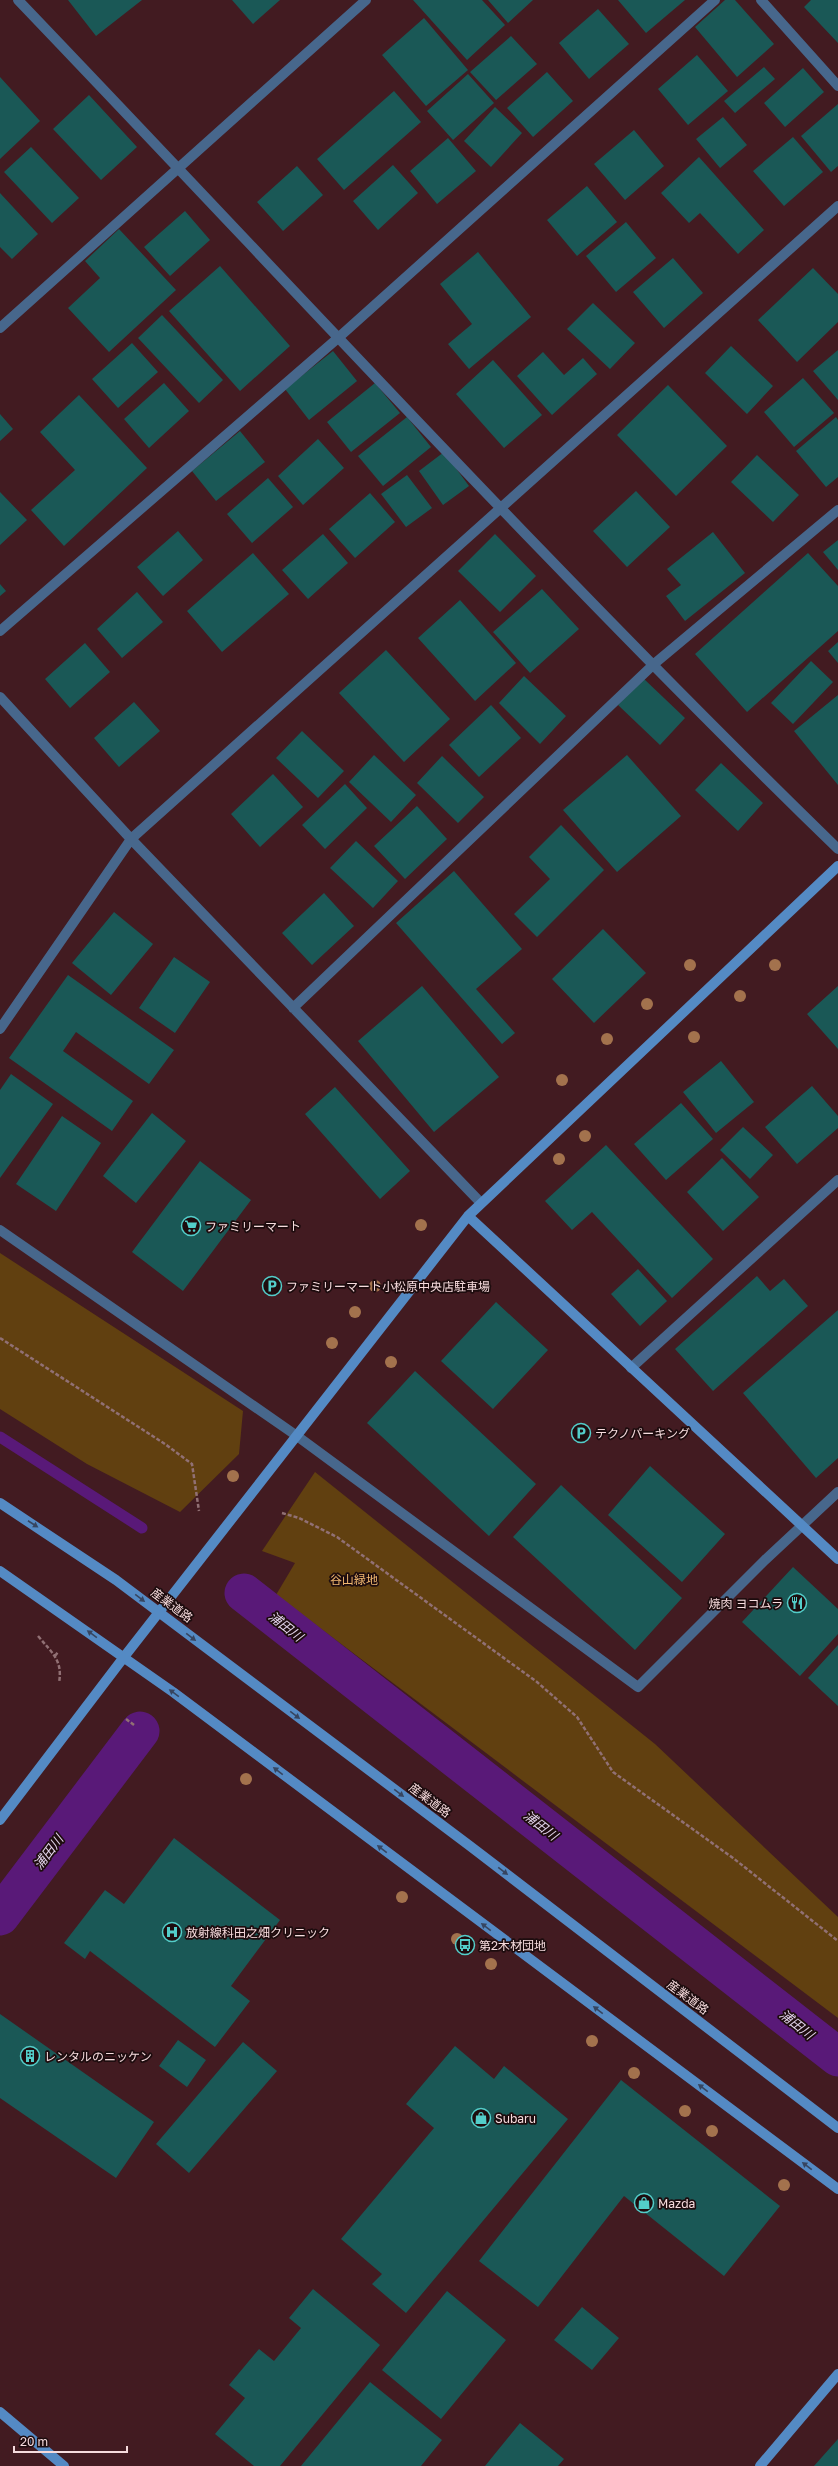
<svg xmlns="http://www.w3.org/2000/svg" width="838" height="2466" viewBox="0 0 838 2466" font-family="'Golos Text','Noto Sans JP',sans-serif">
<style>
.green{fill:#614010}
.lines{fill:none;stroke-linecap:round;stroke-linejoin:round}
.stream{stroke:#591978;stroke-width:11}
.canal{stroke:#591978;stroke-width:39}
.building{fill:#1a5856}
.path{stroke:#917074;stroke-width:2.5;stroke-dasharray:4 2;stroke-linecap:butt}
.street{stroke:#47678c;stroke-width:10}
.secondary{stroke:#548ac4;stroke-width:10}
.tree{fill:#a3724d}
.oneway{fill:#364560}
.labels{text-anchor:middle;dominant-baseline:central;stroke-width:3.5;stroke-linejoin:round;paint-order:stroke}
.poi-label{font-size:12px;fill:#f6dbdd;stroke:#1d0c0e;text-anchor:start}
.park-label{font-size:12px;fill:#f2b971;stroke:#1d0c0e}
.street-label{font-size:12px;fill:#f6dbdd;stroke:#1d0c0e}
.water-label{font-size:13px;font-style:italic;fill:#e4d5ee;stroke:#1d0c0e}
</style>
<rect width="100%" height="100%" fill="#421b21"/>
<!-- green -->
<path class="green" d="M0,1253L243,1411L239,1454L180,1512L87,1464L0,1409Z
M315,1472L655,1744L838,1917V2018L276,1595L295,1563L262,1551Z"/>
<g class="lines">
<!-- stream -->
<path class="stream" d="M0,1437L142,1528"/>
<!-- canal -->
<path class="canal" d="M244,1593L838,2057
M0,1916L140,1731"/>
</g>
<!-- building -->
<path class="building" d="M68,0H142L96,36Z
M232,0H280L253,24Z
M413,0H482L505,25L467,60Z
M488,0H533L508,23Z
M618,0H685L646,33Z
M725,0H735L774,44L737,77L695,27Z
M811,0H838V43L804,7Z
M598,9L629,44L589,79L559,43Z
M424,18L468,70L426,106L382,55Z
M511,36L537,64L496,100L470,72Z
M697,55L728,91L688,125L658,89Z
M764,67L775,79L735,113L724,101Z
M803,68L824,92L785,127L764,103Z
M547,72L573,101L533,137L507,108Z
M468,74L494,103L453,140L427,111Z
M0,77L40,121L0,159Z
M394,91L421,122L344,190L317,159Z
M89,95L137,147L101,180L53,129Z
M838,104V166L831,172L801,136Z
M495,107L522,133L491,167L464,141Z
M723,117L747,145L720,168L696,139Z
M634,130L664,166L625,200L594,164Z
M793,137L823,172L784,206L753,171Z
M448,138L476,171L437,204L410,171Z
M31,147L79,198L52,223L4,172Z
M699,157L764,230L738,254L700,213L689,223L661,193Z
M393,165L418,193L378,230L353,201Z
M297,166L323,195L283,231L257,202Z
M587,186L617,222L577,256L547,220Z
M0,193L38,234L12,259L0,247Z
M185,211L210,240L170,276L144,247Z
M626,222L656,258L616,292L586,256Z
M119,229L176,290L109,352L68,308L100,278L85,261Z
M478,252L531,317L469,369L448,344L472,324L440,284Z
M673,258L703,293L664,328L633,292Z
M220,266L290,346L240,391L169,311Z
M813,268L838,294V322L797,362L758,320Z
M593,303L635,343L610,369L567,329Z
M162,315L223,380L199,403L138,338Z
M132,343L158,372L118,408L92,379Z
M731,346L773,386L747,414L705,373Z
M838,350V400L813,371Z
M333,351L357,381L309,420L285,389Z
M543,352L564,375L583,358L597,374L552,415L517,376Z
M493,360L542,415L504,448L456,394Z
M803,378L834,413L794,447L764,412Z
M164,383L189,411L149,448L124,419Z
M375,383L400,413L351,452L327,422Z
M668,385L727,446L676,496L617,435Z
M79,395L147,468L64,546L31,510L75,470L40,432Z
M0,414L13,429L0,441Z
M407,417L431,447L383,486L358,456Z
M836,417L838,420V477L826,487L796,451Z
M240,431L265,462L216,501L192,471Z
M318,439L344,468L303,505L278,476Z
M444,452L469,486L443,505L419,471Z
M757,455L799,495L773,522L731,482Z
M407,475L432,508L406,527L381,494Z
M268,478L293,507L252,543L227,514Z
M636,491L670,527L627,567L593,531Z
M0,492L27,520L0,545Z
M370,493L395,522L355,558L329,529Z
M178,531L203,560L163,596L137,567Z
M713,532L745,573L685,621L666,596L681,585L667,569Z
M323,534L348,563L308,599L282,570Z
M495,534L536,576L500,612L458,571Z
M838,540V570L823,552Z
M253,553L289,594L222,652L187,611Z
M808,553L838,586V631L747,712L695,654Z
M0,584L6,591L0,596Z
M542,589L579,629L530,673L493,632Z
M137,592L163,622L122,658L97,629Z
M460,600L516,663L475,701L418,638Z
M838,642V663L828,651Z
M85,643L110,672L70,708L45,679Z
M386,650L450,719L404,762L339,693Z
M811,661L833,682L793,724L771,703Z
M524,676L566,716L540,744L499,703Z
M643,678L685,718L660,745L618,705Z
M838,695V785L794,731Z
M134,702L160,731L119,767L94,738Z
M491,705L521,738L479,777L449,745Z
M302,731L344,771L318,798L276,758Z
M374,755L416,795L391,822L349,782Z
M627,755L681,816L617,872L563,810Z
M442,756L484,797L458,823L417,783Z
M721,763L763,803L738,831L695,790Z
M273,774L303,807L260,847L231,814Z
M345,784L367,808L325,849L302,825Z
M417,806L447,839L405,879L374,846Z
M561,825L604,870L537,937L514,914L550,879L529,857Z
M356,841L398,881L373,908L330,868Z
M454,871L522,949L476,989L515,1033L502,1044L396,923Z
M324,893L354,926L312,965L282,933Z
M114,912L153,944L111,995L72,963Z
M603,929L646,973L594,1023L552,979Z
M174,957L210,982L175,1033L139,1008Z
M68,975L174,1050L149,1084L76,1032L63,1051L133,1101L112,1131L9,1058Z
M422,986L499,1077L434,1132L358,1041Z
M838,986V1049L807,1014Z
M721,1061L754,1102L716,1133L683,1092Z
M11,1074L53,1104L0,1178V1090Z
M812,1086L838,1116V1128L797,1164L765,1127Z
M335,1087L410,1171L380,1199L305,1114Z
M681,1103L713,1139L666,1180L634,1144Z
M152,1113L186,1141L136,1203L103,1176Z
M62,1116L101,1143L56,1211L16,1184Z
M743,1127L773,1155L750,1179L720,1150Z
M606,1145L713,1259L672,1298L592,1212L572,1230L545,1201Z
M722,1158L759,1197L723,1231L687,1192Z
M200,1161L251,1200L183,1291L132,1252Z
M638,1269L667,1301L640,1326L611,1294Z
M757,1276L770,1291L784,1279L808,1306L713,1391L675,1349Z
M496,1302L548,1350L493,1409L441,1361Z
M838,1310V1458L816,1478L743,1393Z
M415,1371L536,1484L489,1536L367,1423Z
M650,1466L725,1534L682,1582L608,1515Z
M561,1485L682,1598L635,1650L513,1537Z
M793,1567L838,1609V1634L800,1676L742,1622Z
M838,1645V1706L808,1678Z
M174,1838L280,1920L231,1986L250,2001L215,2047L90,1951L85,1959L64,1943L105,1890L124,1904Z
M0,2014L154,2122L116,2178L0,2098Z
M178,2040L206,2060L187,2087L159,2066Z
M243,2042L277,2071L189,2173L156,2144Z
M455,2046L494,2079L504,2066L568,2119L406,2313L372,2284L382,2274L341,2239L434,2128L406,2104Z
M621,2080L780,2206L724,2276L624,2196L538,2307L479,2261Z
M313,2289L380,2345L280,2466H254L215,2434L245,2398L229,2385L259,2349L274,2361L301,2328L289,2318Z
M447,2291L506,2340L441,2419L382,2370Z
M582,2307L619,2338L592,2370L554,2340Z
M370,2382L442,2440L421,2466H301Z
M520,2423L564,2459L558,2466H485Z
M838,2439V2466H814Z"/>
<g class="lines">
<!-- path -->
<path class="path" d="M0,1338L165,1444L192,1464L199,1511
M282,1513L299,1518L337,1537L537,1682L577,1717L613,1772L733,1858L838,1941
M38,1636C52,1653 63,1660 59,1683
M55,1656L58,1652
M126,1719L134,1725"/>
<!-- street -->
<path class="street" d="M18,0C290,284 556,575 838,849
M761,0L838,86
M0,328L366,0
M0,631L338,338L715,0
M0,697L131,839L481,1203
M293,1008L654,664L838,510
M0,1029L131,839L838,206
M0,1230L297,1436L638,1687L765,1560L838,1492
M631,1368L838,1180"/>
<!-- secondary -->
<path class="secondary" d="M468,1216L838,1559
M0,1503L116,1580L470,1846L838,2128
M0,1571L173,1692L838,2189
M0,1820L124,1657L468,1216L838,866
M0,2412L64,2466
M760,2466L838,2374"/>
</g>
<!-- trees -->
<g class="tree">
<circle cx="690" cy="965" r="6"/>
<circle cx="775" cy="965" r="6"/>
<circle cx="740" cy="996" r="6"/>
<circle cx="647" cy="1004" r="6"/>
<circle cx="694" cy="1037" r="6"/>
<circle cx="607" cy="1039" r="6"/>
<circle cx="562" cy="1080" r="6"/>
<circle cx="585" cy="1136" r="6"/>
<circle cx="559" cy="1159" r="6"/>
<circle cx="421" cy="1225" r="6"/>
<circle cx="375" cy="1286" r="6"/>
<circle cx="355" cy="1312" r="6"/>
<circle cx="332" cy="1343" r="6"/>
<circle cx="391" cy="1362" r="6"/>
<circle cx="233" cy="1476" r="6"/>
<circle cx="246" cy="1779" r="6"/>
<circle cx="402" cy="1897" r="6"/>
<circle cx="457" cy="1939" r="6"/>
<circle cx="491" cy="1964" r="6"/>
<circle cx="592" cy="2041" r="6"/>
<circle cx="634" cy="2073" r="6"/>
<circle cx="685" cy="2111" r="6"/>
<circle cx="712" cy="2131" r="6"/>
<circle cx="784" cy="2185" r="6"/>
</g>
<!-- one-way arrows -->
<defs><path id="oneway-solid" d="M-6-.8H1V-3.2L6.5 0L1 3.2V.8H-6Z"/></defs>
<g class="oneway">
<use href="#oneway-solid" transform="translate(33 1524) rotate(33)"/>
<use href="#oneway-solid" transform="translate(140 1598) rotate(37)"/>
<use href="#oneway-solid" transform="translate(92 1634) rotate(-144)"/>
<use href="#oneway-solid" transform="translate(191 1637) rotate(37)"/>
<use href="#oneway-solid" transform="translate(174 1693) rotate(-144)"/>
<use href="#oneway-solid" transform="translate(295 1715) rotate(37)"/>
<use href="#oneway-solid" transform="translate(278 1771) rotate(-143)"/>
<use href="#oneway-solid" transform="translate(399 1793) rotate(37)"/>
<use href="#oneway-solid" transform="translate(382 1849) rotate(-143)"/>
<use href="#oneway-solid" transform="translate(503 1871) rotate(37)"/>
<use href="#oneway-solid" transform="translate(486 1927) rotate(-143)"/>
<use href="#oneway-solid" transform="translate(598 2010) rotate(-143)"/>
<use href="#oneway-solid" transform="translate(703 2088) rotate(-143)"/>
<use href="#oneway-solid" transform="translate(807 2166) rotate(-143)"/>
</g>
<!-- icons -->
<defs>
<g id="supermarket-ring" transform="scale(1)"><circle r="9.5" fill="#1d0c0e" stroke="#53cdc9" stroke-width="1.5"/><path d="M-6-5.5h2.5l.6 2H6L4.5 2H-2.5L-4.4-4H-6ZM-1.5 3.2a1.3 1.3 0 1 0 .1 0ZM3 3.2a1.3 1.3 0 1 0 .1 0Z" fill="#53cdc9"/></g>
<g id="parking-ring" transform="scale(1)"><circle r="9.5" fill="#1d0c0e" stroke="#53cdc9" stroke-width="1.5"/><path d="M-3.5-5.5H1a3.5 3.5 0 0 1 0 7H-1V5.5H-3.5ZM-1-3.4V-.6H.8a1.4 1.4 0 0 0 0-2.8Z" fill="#53cdc9"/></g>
<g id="restaurant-ring" transform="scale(1)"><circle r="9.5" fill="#1d0c0e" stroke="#53cdc9" stroke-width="1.5"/><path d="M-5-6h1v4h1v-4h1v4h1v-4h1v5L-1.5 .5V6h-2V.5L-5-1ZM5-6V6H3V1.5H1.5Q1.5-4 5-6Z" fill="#53cdc9"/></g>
<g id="hospital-ring" transform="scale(1)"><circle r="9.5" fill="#1d0c0e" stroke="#53cdc9" stroke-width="1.5"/><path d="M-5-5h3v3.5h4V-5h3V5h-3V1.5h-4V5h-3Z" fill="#53cdc9"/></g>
<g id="bus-ring" transform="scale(1)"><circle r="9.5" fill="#1d0c0e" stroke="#53cdc9" stroke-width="1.5"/><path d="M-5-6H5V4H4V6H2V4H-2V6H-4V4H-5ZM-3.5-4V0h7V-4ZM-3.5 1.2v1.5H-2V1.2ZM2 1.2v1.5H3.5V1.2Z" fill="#53cdc9"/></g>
<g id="building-ring" transform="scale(1)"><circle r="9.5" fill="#1d0c0e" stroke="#53cdc9" stroke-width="1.5"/><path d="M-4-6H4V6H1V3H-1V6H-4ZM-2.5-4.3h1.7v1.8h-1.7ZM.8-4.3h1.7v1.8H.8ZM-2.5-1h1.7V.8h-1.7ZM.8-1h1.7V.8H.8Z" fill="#53cdc9"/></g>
<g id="shop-ring" transform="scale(1)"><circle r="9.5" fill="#1d0c0e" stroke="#53cdc9" stroke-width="1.5"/><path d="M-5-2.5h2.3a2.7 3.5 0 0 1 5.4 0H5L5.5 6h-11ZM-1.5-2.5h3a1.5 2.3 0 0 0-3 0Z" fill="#53cdc9"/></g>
</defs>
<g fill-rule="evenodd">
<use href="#supermarket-ring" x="191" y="1226"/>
<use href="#parking-ring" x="272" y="1286"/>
<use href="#parking-ring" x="581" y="1433"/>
<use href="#restaurant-ring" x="797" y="1603"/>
<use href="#hospital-ring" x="172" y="1932"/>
<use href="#bus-ring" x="465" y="1945"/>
<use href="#building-ring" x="30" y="2056"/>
<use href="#shop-ring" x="481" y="2118"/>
<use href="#shop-ring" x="644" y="2203"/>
</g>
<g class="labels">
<!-- poi labels -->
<g class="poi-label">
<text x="205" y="1226">ファミリーマート</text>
<text x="286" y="1286">ファミリーマート小松原中央店駐車場</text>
<text x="595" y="1433">テクノパーキング</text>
<text x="783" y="1603" text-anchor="end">焼肉 ヨコムラ</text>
<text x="186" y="1932">放射線科田之畑クリニック</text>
<text x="479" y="1945">第2木材団地</text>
<text x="44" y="2056">レンタルのニッケン</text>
<text x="495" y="2118">Subaru</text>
<text x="658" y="2203">Mazda</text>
</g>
<!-- park labels -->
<g class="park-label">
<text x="354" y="1579">谷山緑地</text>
</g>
<!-- street labels -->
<g class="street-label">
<text transform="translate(172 1605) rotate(37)">産業道路</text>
<text transform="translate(430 1800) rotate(37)">産業道路</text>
<text transform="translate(688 1997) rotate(37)">産業道路</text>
</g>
<!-- water labels -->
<g class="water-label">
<text transform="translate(286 1626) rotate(38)">浦田川</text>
<text transform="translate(541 1825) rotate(38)">浦田川</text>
<text transform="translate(48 1852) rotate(-53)">浦田川</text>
<text transform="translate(797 2024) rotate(38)">浦田川</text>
</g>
</g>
<!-- scale -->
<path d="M14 2446v6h113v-6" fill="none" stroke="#f6dbdd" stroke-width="2"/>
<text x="20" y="2446" font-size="12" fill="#f6dbdd" stroke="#1d0c0e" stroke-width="3" paint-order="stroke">20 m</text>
</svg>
